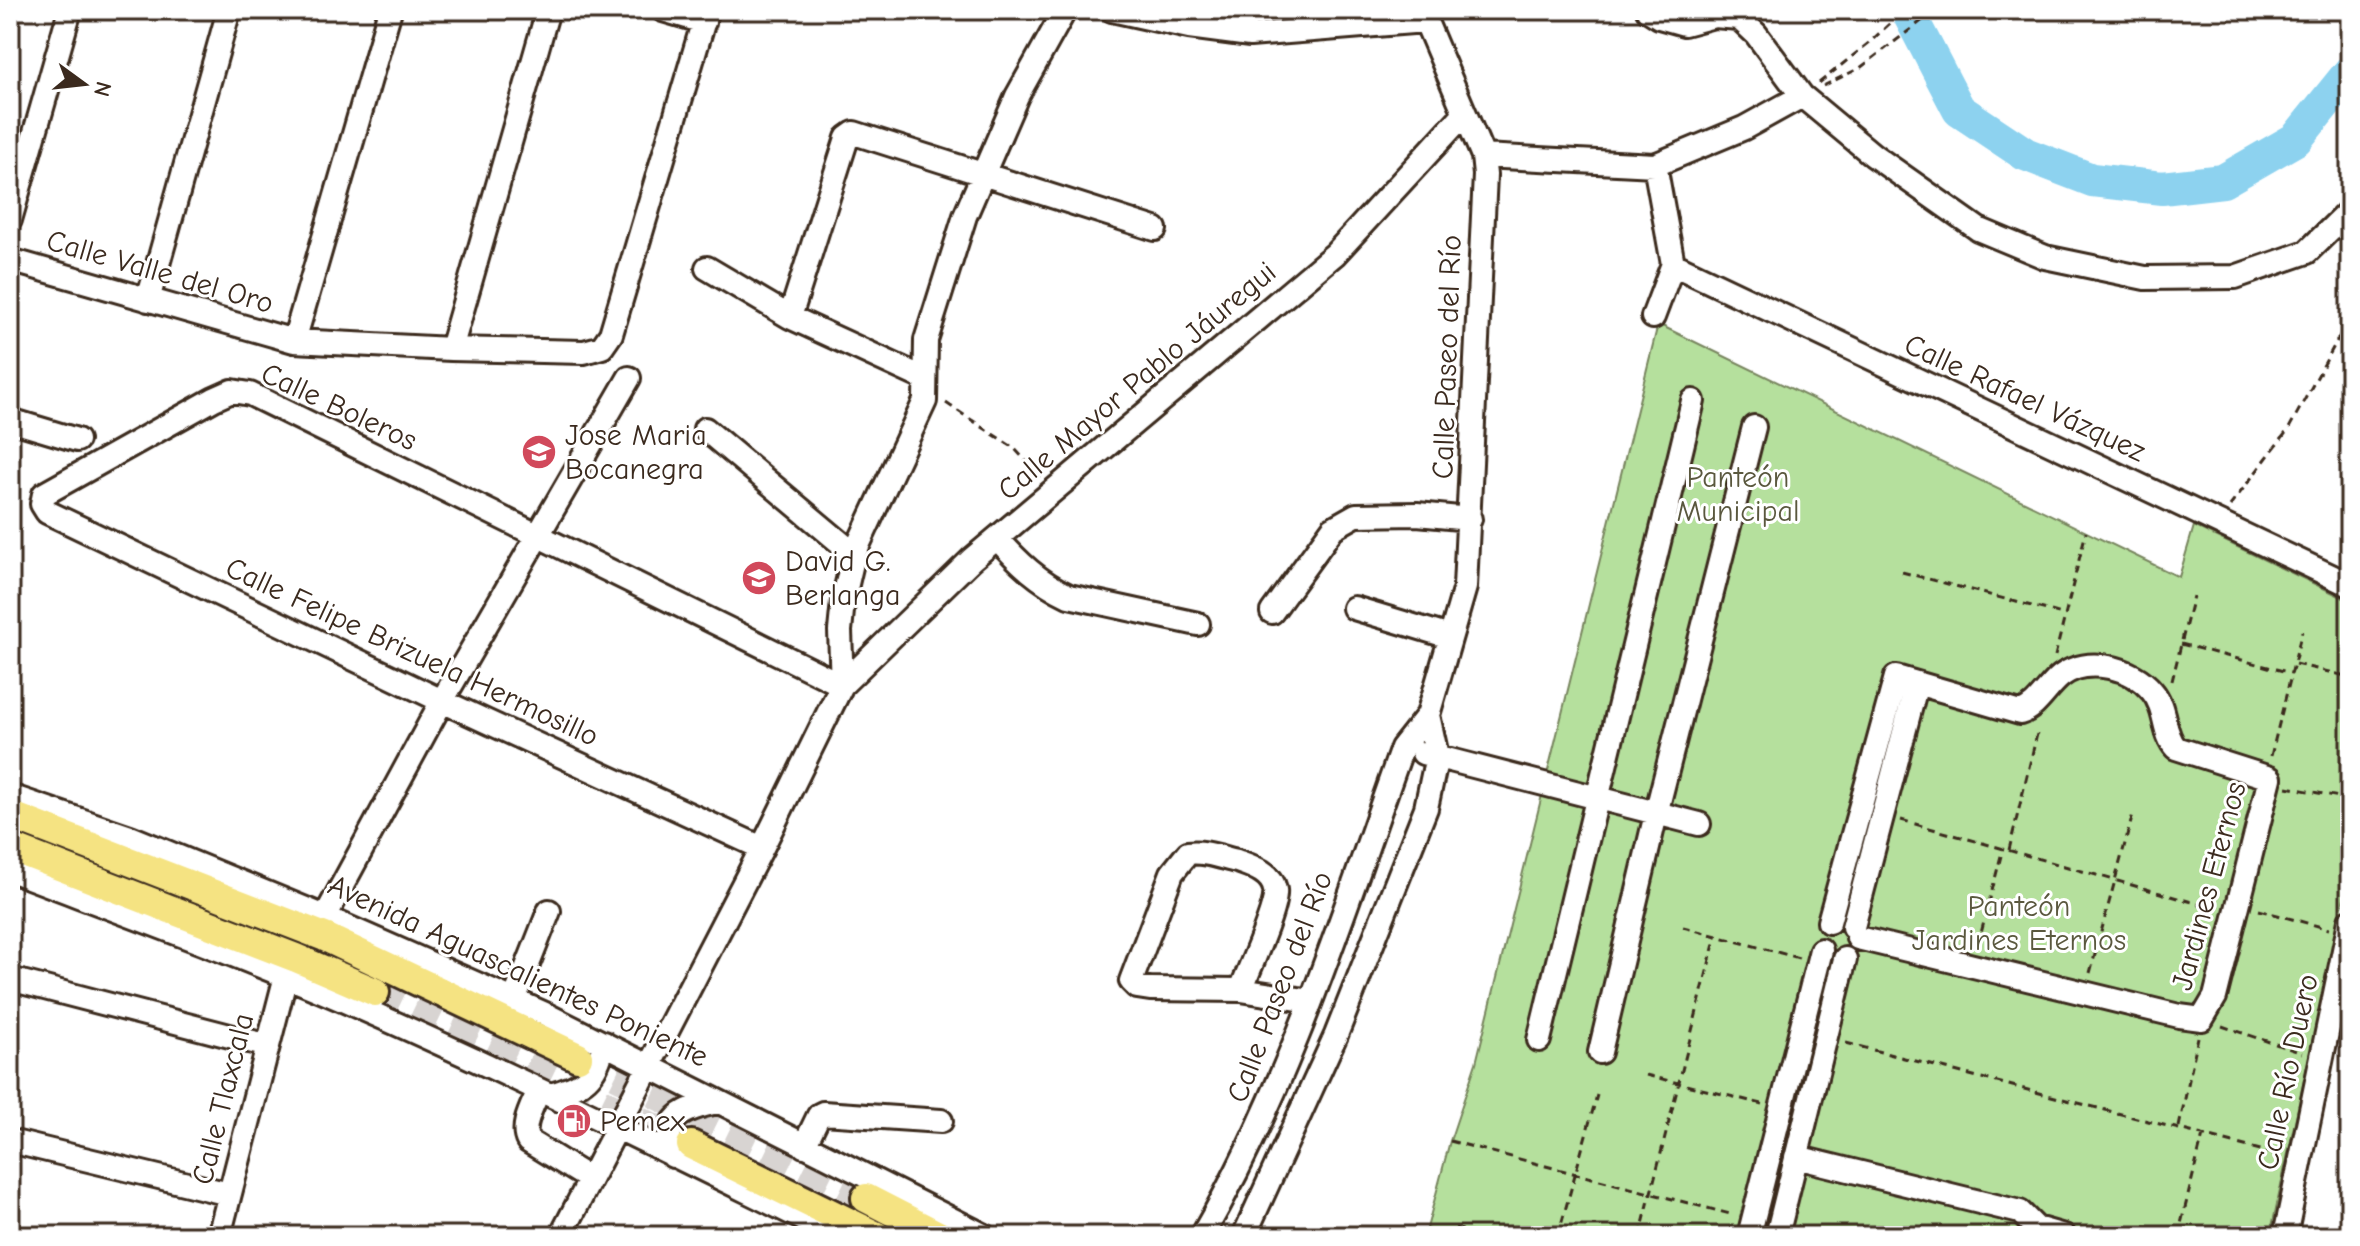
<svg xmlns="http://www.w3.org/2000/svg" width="2360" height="1246" viewBox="0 0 2360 1246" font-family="'Comic Neue',sans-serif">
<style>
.green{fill:#b5e09d;stroke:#78855e;stroke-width:2}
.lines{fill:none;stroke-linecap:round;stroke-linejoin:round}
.river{stroke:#8dd2ef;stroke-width:34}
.major-tunnel{stroke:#d8d4d2;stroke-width:28;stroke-dasharray:28 14;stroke-linecap:butt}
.minor-casing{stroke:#3b2a1e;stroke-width:28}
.major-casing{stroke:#3b2a1e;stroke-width:34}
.path{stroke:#3b2a1e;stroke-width:3;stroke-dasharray:8 6;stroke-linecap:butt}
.minor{stroke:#fff;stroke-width:22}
.major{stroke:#f5e382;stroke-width:28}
.labels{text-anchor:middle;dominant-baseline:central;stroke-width:6;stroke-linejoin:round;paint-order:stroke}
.street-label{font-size:30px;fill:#3b2a1e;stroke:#fff}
.poi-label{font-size:30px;fill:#3b2a1e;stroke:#fff;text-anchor:start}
.park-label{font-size:30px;fill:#5a583e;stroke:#fff}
</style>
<rect width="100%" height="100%" fill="#fff"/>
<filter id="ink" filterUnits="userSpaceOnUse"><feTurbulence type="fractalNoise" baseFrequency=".0125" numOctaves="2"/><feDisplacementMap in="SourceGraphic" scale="16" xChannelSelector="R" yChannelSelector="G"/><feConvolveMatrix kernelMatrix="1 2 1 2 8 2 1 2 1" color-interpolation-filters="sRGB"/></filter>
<g filter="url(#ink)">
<!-- green -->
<path class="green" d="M1658,324L2179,577L2194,526L2350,601V870L2270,1236H1425L1450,1141L1476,1063Z"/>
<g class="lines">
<!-- river -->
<path class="river" d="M1907,10L1959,110L2025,154L2092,180L2162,188L2223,181L2296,139L2350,72"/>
<!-- major-tunnel -->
<path class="major-tunnel" d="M375,992L691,1145
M578,1057L866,1198"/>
<!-- minor casing -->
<g class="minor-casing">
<path id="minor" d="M663,10L704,22
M1112,10L1189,27L1250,35L1425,21
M1648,10L1659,17L1684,24L1714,16L1739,18L1756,34L1802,96L1873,155L1978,229L2045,257L2145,278L2235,277L2307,252L2350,210
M1483,156L1655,165L1744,128L1802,96
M1655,165L1673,264
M10,220L70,10
M10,260L294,341L451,349L584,352L602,347L611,334L707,10
M1673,264L2350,585
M707,268L790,317L925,379
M148,300L229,10
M790,317L847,138L854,133L1155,229
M1653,317L1673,264
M294,341L390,10
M451,349L548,10
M10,420L77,440
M705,429L854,554
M997,538C1018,562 1039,582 1069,596L1198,624
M1354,608L1450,637
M1272,612L1333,528L1356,515L1417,514L1470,519
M1423,753L1699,824
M10,796L130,837L325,917L543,1013L985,1236
M762,848L442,701L47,512L42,504L44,494L214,399L232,391L250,394L842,685L972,559L1335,254L1464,114
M10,870C131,916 253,960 372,1013C529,1082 683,1160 838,1236
M325,917L442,701L629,378
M1829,922L1896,677L2020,713C2037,708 2046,688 2061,676C2087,656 2132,667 2152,691C2167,708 2162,733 2176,748L2270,778L2215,997L2202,1019L2179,1016L1858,938
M1853,927L1917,683
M10,979L268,1046
M1241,990C1248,971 1278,906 1275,890C1272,872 1251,866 1237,861C1220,857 1205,851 1188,853L1172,873L1131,981L1137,987L1150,989L1241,990L1311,1001
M514,1000L549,911
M1539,1040L1693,401
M1600,1052L1656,814L1754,427
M539,1090C533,1105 520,1126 528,1141L590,1179
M550,1095C584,1086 596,1078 604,1043
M10,1141L229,1194
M804,1146L819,1115L823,1113L941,1121
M673,1156C660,1116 685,1109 717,1102
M1796,1157L2020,1212L2036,1228L2064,1236
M219,1236L286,976
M561,1236L762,848L842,685L840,631L843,601L854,554L925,401L926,340L965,216L1017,96L1065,10
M1202,1236C1290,1083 1343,913 1402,748L1428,715L1465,587L1485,175L1483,156L1421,10
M1244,1236L1336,1035L1426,808L1437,756L1428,715
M1749,1236L1821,950
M1777,1236L1845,959
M2285,1236L2350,921"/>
</g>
<!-- major casing -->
<g class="major-casing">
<path id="major" d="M10,815L325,937L578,1057
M10,847L296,958L375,992
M691,1145L877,1236
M866,1198L940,1236"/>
</g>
<!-- path -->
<path class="path" d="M1819,83L1870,42L1904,10
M1823,86L1860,68L1936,10
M946,403L1014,448L1041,477
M2230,506L2288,430L2350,317
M1902,572L2066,615
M2181,644L2291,673
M2055,656L2086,532
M2295,664L2350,677
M2172,681L2193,596
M2271,756L2302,631
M2287,787L2350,799
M1901,820L2217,909
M2009,850L2037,734
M2259,910L2329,929
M1683,927L1799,958
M1978,945L2003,848
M2090,973L2133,814
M2222,1026L2302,1053
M1846,1043L2280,1155
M1646,1075L1762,1104
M2179,1127L2198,1037
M1450,1141L1734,1215
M1455,1228L1484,1236
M1558,1236L1597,1095
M1640,1236L1716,936
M2178,1236L2203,1135"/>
<!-- minor -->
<use href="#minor" class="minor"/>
<!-- major -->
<use href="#major" class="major"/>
</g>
</g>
<!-- icons -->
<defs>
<g id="school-disc" transform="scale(1.8)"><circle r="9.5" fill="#d1495b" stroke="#fff"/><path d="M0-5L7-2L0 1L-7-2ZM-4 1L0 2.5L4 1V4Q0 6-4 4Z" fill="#fff"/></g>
<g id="fuel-disc" transform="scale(1.8)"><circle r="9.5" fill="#d1495b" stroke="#fff"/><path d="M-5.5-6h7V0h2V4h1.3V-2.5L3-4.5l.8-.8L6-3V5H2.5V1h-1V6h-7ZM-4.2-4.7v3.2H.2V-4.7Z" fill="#fff"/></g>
</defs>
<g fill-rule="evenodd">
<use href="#school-disc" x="539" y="452"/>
<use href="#school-disc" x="759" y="578"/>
<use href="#fuel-disc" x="574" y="1121"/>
</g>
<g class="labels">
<!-- street labels -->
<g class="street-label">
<text transform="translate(160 272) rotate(16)">Calle Valle del Oro</text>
<text transform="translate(1447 357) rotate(-88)">Calle Paseo del Río</text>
<text transform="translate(1137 381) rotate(-40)">Calle Mayor Pablo Jáuregui</text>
<text transform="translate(2025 398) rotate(25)">Calle Rafael Vázquez</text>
<text transform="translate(339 407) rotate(25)">Calle Boleros</text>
<text transform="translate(412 652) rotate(25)">Calle Felipe Brizuela Hermosillo</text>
<text transform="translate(2209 886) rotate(-75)">Jardines Eternos</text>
<text transform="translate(518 971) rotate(25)">Avenida Aguascalientes Poniente</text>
<text transform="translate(1280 987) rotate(-69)">Calle Paseo del Río</text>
<text transform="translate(2288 1072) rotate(-78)">Calle Río Duero</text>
<text transform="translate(223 1099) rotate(-76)">Calle Tlaxcala</text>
</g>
<!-- poi labels -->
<g class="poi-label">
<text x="565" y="435">Jose Maria<tspan x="565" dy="34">Bocanegra</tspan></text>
<text x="785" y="561">David G.<tspan x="785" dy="34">Berlanga</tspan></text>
<text x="600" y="1121">Pemex</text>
</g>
<!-- park labels -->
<g class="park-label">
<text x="1738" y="477">Panteón<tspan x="1738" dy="34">Municipal</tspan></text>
<text x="2019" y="906">Panteón<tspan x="2019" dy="34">Jardines Eternos</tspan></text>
</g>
</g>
<!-- margin -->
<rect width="2360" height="1246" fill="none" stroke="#fff" stroke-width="40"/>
<rect x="20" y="20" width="2320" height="1206" fill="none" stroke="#3b2a1e" stroke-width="3" filter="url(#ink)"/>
<!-- north arrow -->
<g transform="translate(84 84) rotate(105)" stroke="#ffffff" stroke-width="6" paint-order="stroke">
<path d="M0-6L14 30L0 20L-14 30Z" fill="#3b2a1e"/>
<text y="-12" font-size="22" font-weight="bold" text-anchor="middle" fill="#3b2a1e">N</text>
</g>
</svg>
